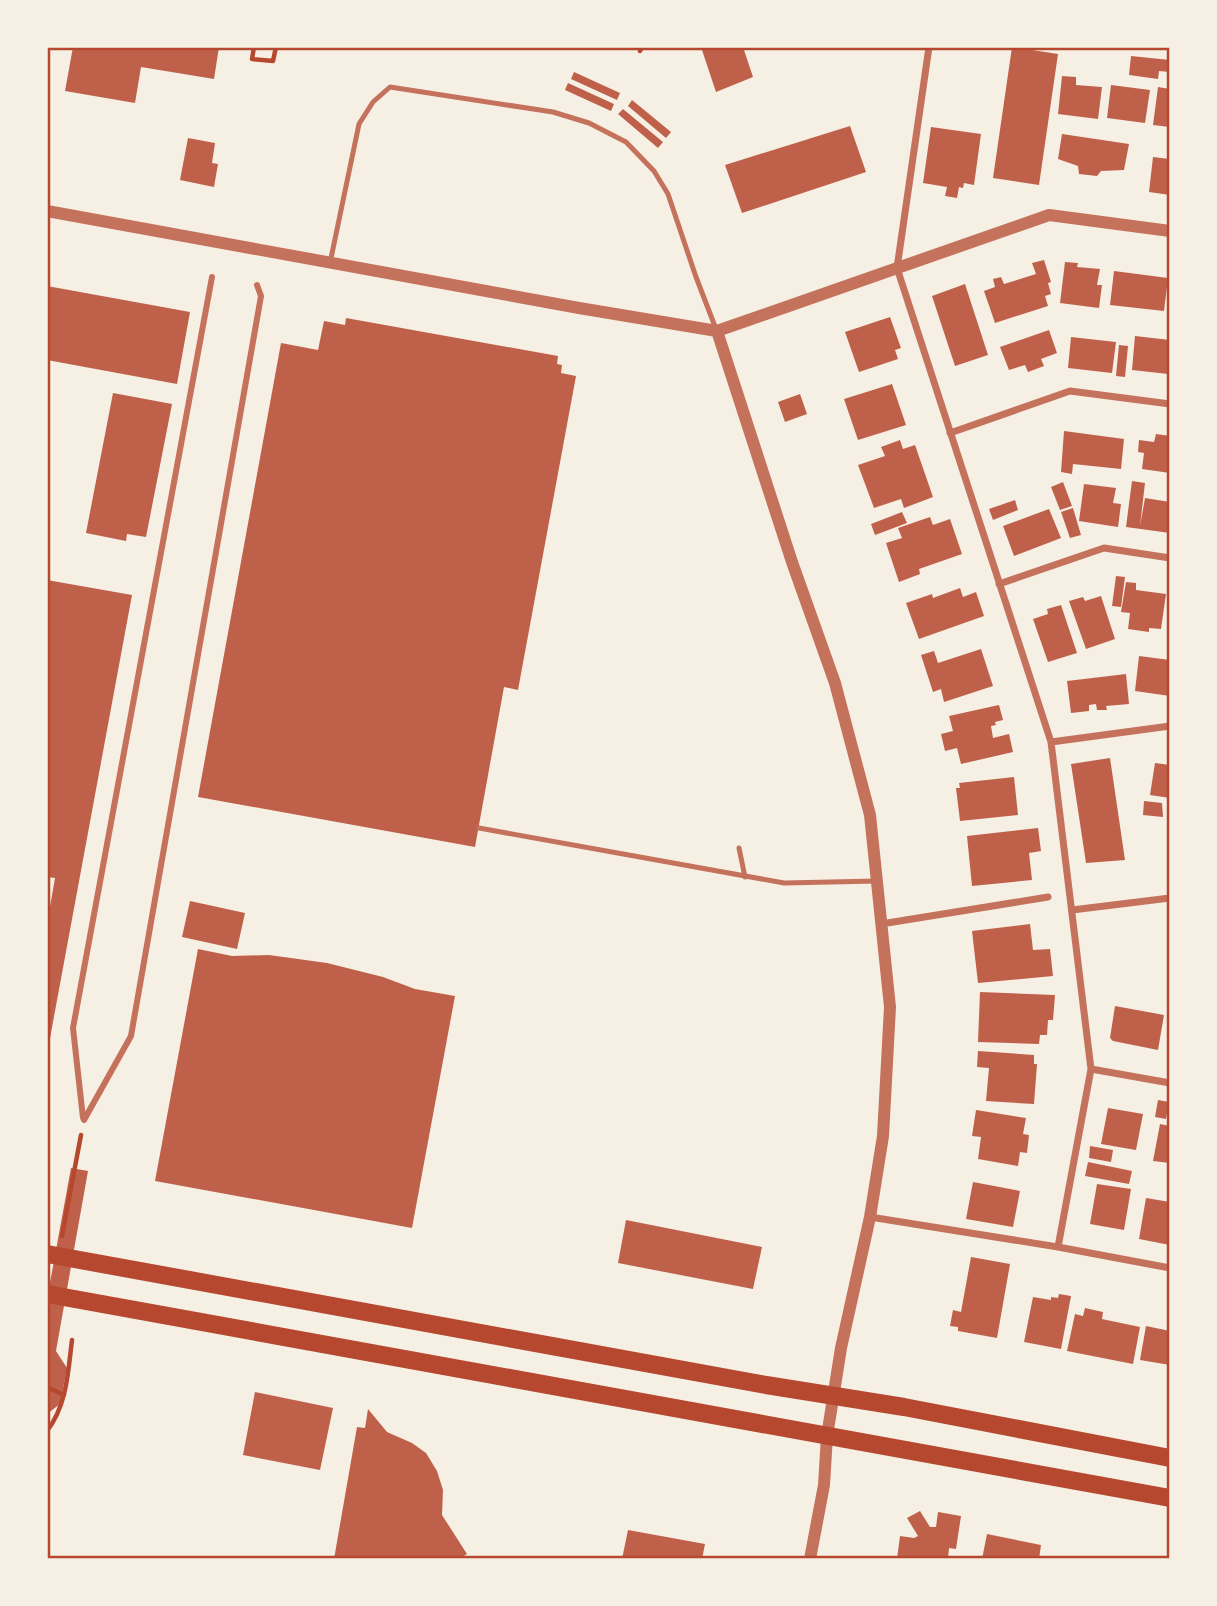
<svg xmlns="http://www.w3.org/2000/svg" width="1217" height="1606" viewBox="0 0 1217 1606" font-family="Helvetica,sans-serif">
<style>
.building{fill:#bf614a}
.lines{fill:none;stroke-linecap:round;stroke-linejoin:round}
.path{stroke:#b5482f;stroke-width:4.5}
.service{stroke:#c5725c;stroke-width:5}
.pedestrian{stroke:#c5725c;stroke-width:6}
.minor{stroke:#c5725c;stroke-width:7}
.tertiary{stroke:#c5725c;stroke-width:12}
.primary{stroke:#b5482f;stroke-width:18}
.neatline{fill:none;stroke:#b5482f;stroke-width:2.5}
</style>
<rect width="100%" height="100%" fill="#f6efe4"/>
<!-- building -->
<path class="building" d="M73,47H219L214,79L141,67L135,103L65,91Z
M701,47H743L753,77L716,92Z
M1012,47L1058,54L1039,185L993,178Z
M1131,56L1170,60V72L1159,71L1158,79L1129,75Z
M574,72L620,93L617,100L571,79Z
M1062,76L1076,77V85L1102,87L1098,119L1058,114Z
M568,83L614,104L611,111L565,90Z
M1111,85L1150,90L1145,123L1107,118Z
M1158,87L1170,89V127L1153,125Z
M632,100L671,132L666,138L628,106Z
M623,109L663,142L658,148L618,114Z
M850,126L866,172L742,213L725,165Z
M931,127L981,134L974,185L964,183L963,188L959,187L957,198L945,196L947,187L923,183Z
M1062,134L1129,144L1124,170L1101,171L1097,176L1079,174L1078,166L1058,159Z
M188,138L215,143L212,163L218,164L214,187L180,180Z
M1153,157L1170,159V195L1149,192Z
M1044,260L1051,282L1048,283L1051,294L1045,296L1048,306L995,323L984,291L995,287L993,279L1001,277L1004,284L1036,274L1032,263Z
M1065,262L1078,263L1077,267L1100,269L1097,285H1102L1099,308L1060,303Z
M1114,271L1168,278L1164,311L1110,305Z
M965,284L988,355L955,366L932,296Z
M47,286L190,312L177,384L47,360Z
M890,317L901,348L895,350L898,359L859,372L845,332Z
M346,318L558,356L557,364L562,365L561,373L576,376L518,690L504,687L475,847L198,797L281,343L318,350L324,321L345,325Z
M1049,330L1057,353L1041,359L1044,366L1028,372L1025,365L1009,370L1000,347Z
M1135,336L1170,340L1168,374L1132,370Z
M1071,337L1116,342L1112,373L1068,368Z
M1119,345L1128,346L1125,377L1116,376Z
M892,384L906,425L858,440L844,399Z
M113,393L172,404L146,537L127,534L126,541L86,533Z
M800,394L807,414L785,422L778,402Z
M1064,431L1124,439L1121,469L1073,464L1072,474L1061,472Z
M1156,434L1170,436V473L1142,469L1144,453L1138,452L1139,440L1154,442Z
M900,440L903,449L915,445L933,497L904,508L901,499L874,508L858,465L885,456L881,447Z
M1132,481L1145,483L1140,526L1145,498L1170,502V533L1126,527Z
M1063,482L1072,506L1060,510L1051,487Z
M1084,484L1116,488L1113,503L1121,504L1118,527L1079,521Z
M1015,500L1018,510L993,520L989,509Z
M1073,508L1081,535L1070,538L1061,512Z
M1049,509L1061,538L1014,556L1003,526Z
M902,512L907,523L875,535L871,524Z
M930,517L933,525L950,519L962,554L919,569L920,574L899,582L886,543L902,538L898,528Z
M1116,576L1125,577L1121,607L1112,606Z
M47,580L132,595L48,1049L47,924L55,878L47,877Z
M1126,582L1136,583V590L1166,594L1161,629L1149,628V632L1128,629L1130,613L1121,612Z
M960,588L963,597L976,592L984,616L919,639L906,603L932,594L933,598Z
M1101,596L1115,639L1086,649L1069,601L1083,597L1085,601Z
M1061,605L1077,653L1048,662L1033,619L1048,614L1047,609Z
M981,649L993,686L944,702L941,689L933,692L921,655L934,651L938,663Z
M1139,656L1170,660V696L1135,691Z
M1126,674L1129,704L1106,706L1107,710H1097L1096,704L1089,705V711L1071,713L1067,681Z
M999,705L1003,720L995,722L996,725L991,726L993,738L1009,734L1013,752L961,764L957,748L945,751L941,734L953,731L949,716Z
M1110,758L1125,860L1086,863L1071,764Z
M1155,763L1170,765V798L1150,795Z
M1014,777L1018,815L960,821L956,788H960L959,783Z
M1144,801L1162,803L1163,817L1143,815Z
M1038,828L1041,851L1029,853L1032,880L972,886L967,836Z
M190,901L245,913L237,949L182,937Z
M1030,924L1033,950L1050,949L1053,976L978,983L972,931Z
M198,949L232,956L269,955L327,963L383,977L415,989L455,996L412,1228L155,1181Z
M980,992L1055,995L1053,1020H1048L1047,1035H1040L1039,1044L978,1042Z
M1115,1006L1164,1015L1158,1050L1113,1041L1110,1038Z
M978,1051L1034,1055V1064H1037L1034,1104L986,1101L989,1068L977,1067Z
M1158,1100L1169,1102L1166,1119L1155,1117Z
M1108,1108L1143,1114L1136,1150L1101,1144Z
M976,1110L1026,1118L1023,1134L1029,1135L1027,1153L1020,1152L1018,1166L978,1159L981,1137L972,1136Z
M1160,1124L1170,1126V1163L1153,1161Z
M1090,1146L1113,1150L1111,1162L1089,1158Z
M1088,1162L1132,1171L1129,1184L1085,1176Z
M71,1168L88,1171L56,1351L67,1368L60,1404L47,1414V1299Z
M973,1182L1020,1191L1013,1227L966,1219Z
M1097,1184L1131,1189L1124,1230L1090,1224Z
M1146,1198L1170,1202V1245L1139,1239Z
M626,1220L762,1247L753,1289L618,1263Z
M971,1257L1010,1264L997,1338L958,1331V1327L950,1326L953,1310L961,1312Z
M1059,1294L1071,1296L1061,1349L1024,1342L1033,1297L1051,1300V1297L1058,1298Z
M1085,1308L1103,1312L1102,1319L1140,1327L1133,1364L1067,1351L1075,1314L1083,1316Z
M1146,1326L1170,1331V1365L1140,1360Z
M255,1392L333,1408L320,1470L243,1455Z
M368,1409L387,1432L412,1443L426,1453L437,1471L443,1490L442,1515L467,1554L459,1559H334L357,1427L365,1428Z
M920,1511L930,1527H936L938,1512L961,1516L956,1549L949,1548L948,1559H897L900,1536L914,1538L918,1536L907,1518Z
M628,1530L705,1544L702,1559H622Z
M987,1534L1041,1545L1039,1559H982Z"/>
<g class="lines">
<!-- path -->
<path class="path" d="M254,47L252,59L273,61L276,47
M640,51L642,47
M62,1236L81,1135
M47,1387L64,1395
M47,1431C67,1405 68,1372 72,1340"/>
<!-- service -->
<path class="service" d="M330,263L359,124L373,102L390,87L553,112L589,123L626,142L654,171L668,194L696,277L716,329
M479,828L784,883L877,881
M739,848L745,877"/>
<!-- pedestrian -->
<path class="pedestrian" d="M83,1118L73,1028L212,277
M84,1120L131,1036L261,296L257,285"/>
<!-- minor -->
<path class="minor" d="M929,47L897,268L1051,742L1091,1069L1058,1247L1170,1268
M950,433L1070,391L1170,404
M999,584L1104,548L1170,558
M1051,742L1170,726
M1072,910L1170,898
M881,924L1048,897
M1091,1069L1170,1083
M870,1217L1058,1247"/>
<!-- tertiary -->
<path class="tertiary" d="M47,211L579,308L717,331L1049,215L1170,231
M717,331L792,562L835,683L870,815L890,1007L883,1136L870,1217L841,1348L827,1436L824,1485L810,1559"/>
<!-- primary -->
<path class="primary" d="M47,1254L766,1385L904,1407L1170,1458
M47,1294L1170,1498"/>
</g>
<!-- border -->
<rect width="1217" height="1606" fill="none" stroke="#f6efe4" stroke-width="98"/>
<rect x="49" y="49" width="1119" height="1508" class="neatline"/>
</svg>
